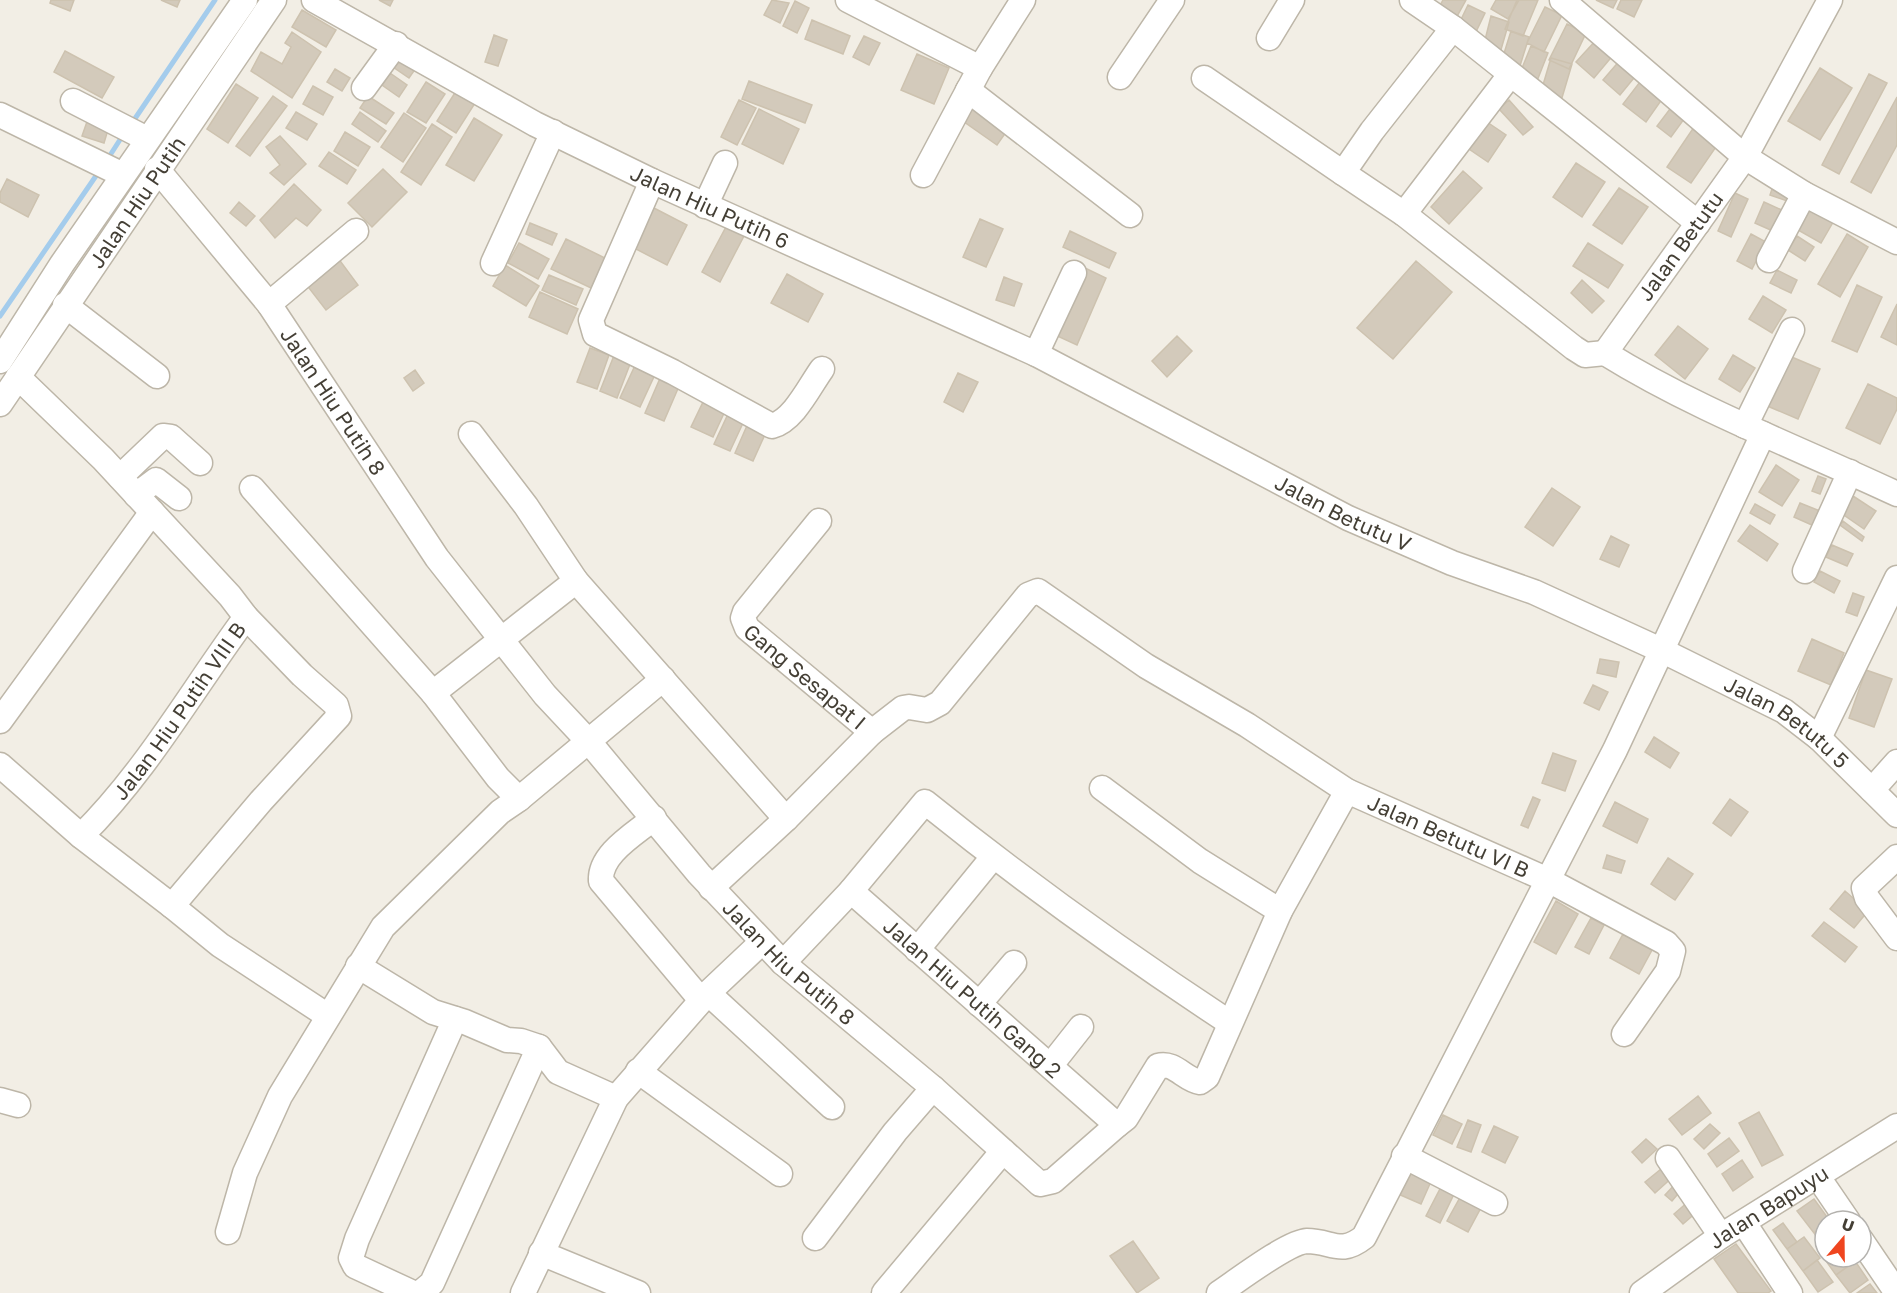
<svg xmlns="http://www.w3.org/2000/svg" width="1897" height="1293" viewBox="0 0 1897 1293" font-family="'Golos Text',sans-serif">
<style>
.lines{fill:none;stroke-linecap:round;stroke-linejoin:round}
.stream{stroke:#a4ccec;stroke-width:5}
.building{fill:#d3cabb;stroke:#cdc2af;stroke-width:1.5}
.minor-casing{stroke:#bdb6a8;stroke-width:27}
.minor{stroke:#fff;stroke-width:24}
.labels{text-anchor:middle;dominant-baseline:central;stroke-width:4.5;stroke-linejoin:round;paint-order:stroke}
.street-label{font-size:21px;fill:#443f35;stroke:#fff}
</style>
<rect width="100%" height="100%" fill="#f2eee5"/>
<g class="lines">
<!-- stream -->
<path class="stream" d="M132,123L215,0
M107,160L123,135
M0,316L100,170"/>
</g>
<!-- building -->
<path class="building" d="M51,0H74L70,11L50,3Z
M161,0H180L177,7Z
M379,0H393L390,6Z
M772,0L789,3L780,23L764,15Z
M1443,0H1466L1455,20L1437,11Z
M1496,0H1519L1508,19L1491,9Z
M1517,0H1538L1523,36L1505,29Z
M1596,0H1617L1613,8Z
M1621,0H1642L1634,17L1617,9Z
M795,1L809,8L797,33L783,26Z
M1468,5L1485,13L1473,38L1456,30Z
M1545,7L1562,15L1544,52L1527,43Z
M302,10L336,30L326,47L292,27Z
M1491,16L1509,22L1500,53L1483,48Z
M812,20L850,36L843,54L805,39Z
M1567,24L1586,33L1569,69L1549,60Z
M1511,31L1529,37L1519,69L1501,63Z
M292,32L321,52L292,98L251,71L261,52L282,64L291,47L285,43Z
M494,35L507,40L498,66L485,62Z
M864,36L880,43L869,65L853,57Z
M1597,39L1614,54L1594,78L1576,62Z
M1531,46L1548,53L1535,86L1518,78Z
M65,51L114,77L102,98L54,72Z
M917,54L949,68L934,104L901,90Z
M400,57L416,68L409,78L393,67Z
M1551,58L1572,64L1561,101L1540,95Z
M1621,59L1638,73L1620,95L1603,80Z
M1820,68L1852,88L1820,140L1788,121Z
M335,69L350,78L342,91L327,82Z
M390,73L407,85L399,97L382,85Z
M1869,74L1887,83L1839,174L1822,165Z
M1643,78L1665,95L1646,122L1623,104Z
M749,81L812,105L805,123L742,99Z
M426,82L445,94L426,123L407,112Z
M236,84L258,98L228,143L207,129Z
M313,86L333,97L323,115L303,104Z
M458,88L477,100L456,133L437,121Z
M273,96L287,106L250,156L236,146Z
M368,96L394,113L386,124L360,108Z
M1897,97V145L1871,193L1851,182Z
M739,100L756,108L737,145L721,137Z
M1509,100L1533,127L1523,135L1499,109Z
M972,102L1009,128L997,145L960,119Z
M1673,105L1687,115L1671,137L1657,126Z
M759,109L799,129L783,164L742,144Z
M296,112L317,124L307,140L286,128Z
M360,112L386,131L378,142L352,124Z
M404,113L426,128L403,162L381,147Z
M89,116L110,123L104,143L82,136Z
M474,118L502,135L474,181L446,165Z
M1487,122L1506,135L1488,162L1469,149Z
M432,124L452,137L421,185L401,172Z
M1694,127L1718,144L1691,183L1667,167Z
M345,132L370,147L358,166L334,151Z
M280,136L306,164L284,185L270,173L280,165L266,147Z
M329,152L356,170L347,184L319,166Z
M1576,163L1605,182L1582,217L1553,197Z
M383,169L407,192L372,227L348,203Z
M1463,171L1482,188L1449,224L1431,207Z
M7,179L39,195L28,217L0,202V193Z
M1774,183L1793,203L1770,195Z
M294,184L321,210L307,226L296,218L275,238L260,220Z
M1619,188L1648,207L1622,244L1593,225Z
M1735,193L1748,199L1731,237L1718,231Z
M239,202L255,216L246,226L230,213Z
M1764,202L1784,211L1775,232L1755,223Z
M1813,204L1836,217L1821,243L1798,230Z
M652,207L687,225L667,265L632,247Z
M980,219L1003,229L986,267L963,257Z
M530,223L557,234L552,245L526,234Z
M727,225L745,234L720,282L702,272Z
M1070,231L1116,253L1109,268L1063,247Z
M1751,234L1766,242L1752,269L1737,261Z
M1847,234L1868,247L1840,297L1818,284Z
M1797,236L1814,247L1805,261L1788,250Z
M566,239L605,258L591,288L551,269Z
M519,243L549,259L538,279L508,263Z
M1588,243L1623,265L1608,288L1573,266Z
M335,254L358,285L326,310L302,279Z
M1416,261L1452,292L1393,359L1357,328Z
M505,265L539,286L526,306L493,286Z
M1085,268L1106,278L1077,345L1055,335Z
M1777,270L1797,280L1791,293L1770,283Z
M787,274L823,294L808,322L771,303Z
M549,275L583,289L576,305L542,290Z
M1004,277L1022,284L1014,306L996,300Z
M1582,280L1604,301L1592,313L1571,293Z
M1857,285L1882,297L1857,352L1832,341Z
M540,292L578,309L567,334L529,317Z
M1763,296L1786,310L1772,333L1749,319Z
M1897,304V345L1881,337Z
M1678,326L1708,349L1685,379L1655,355Z
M1177,336L1192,351L1167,377L1152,361Z
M590,348L609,355L597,389L577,382Z
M615,353L632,359L617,398L600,391Z
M1733,355L1755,368L1740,392L1719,379Z
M1787,355L1820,369L1798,419L1765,405Z
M638,359L658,368L640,407L620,398Z
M415,370L424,383L413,391L404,378Z
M958,373L978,382L963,412L944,402Z
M661,376L680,384L664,421L645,413Z
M1868,384L1897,398V409L1880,444L1846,428Z
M704,400L726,409L713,437L691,427Z
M728,414L744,421L730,451L714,444Z
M749,421L767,430L753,461L735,453Z
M1776,465L1799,480L1782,506L1759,492Z
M1818,476L1826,479L1820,494L1812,491Z
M1552,488L1580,507L1553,546L1525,527Z
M1853,496L1876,511L1864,529L1841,513Z
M1800,503L1820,511L1814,526L1794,517Z
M1755,504L1775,515L1770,524L1750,513Z
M1843,521L1864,537L1862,541L1840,525Z
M1750,525L1778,544L1767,561L1738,541Z
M1611,536L1629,545L1619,567L1600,559Z
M1832,545L1853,554L1847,566L1826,557Z
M1820,571L1840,581L1834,593L1814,582Z
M1853,593L1864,597L1857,616L1846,612Z
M1812,639L1844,653L1831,685L1798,671Z
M1600,659L1619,662L1616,677L1597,673Z
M1866,670L1892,679L1874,727L1849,718Z
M1593,685L1608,692L1599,710L1584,703Z
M1654,737L1679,753L1670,768L1645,752Z
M1553,753L1576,761L1565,791L1542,783Z
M1533,797L1540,800L1528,828L1521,825Z
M1730,799L1748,812L1731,836L1713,823Z
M1615,802L1648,819L1637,843L1603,826Z
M1607,855L1625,861L1621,873L1603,868Z
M1668,858L1693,874L1675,900L1651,884Z
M1845,891L1868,911L1854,928L1830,909Z
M1556,901L1578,914L1556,954L1534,942Z
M1591,918L1604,925L1589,954L1575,947Z
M1824,922L1857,947L1845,962L1812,936Z
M1623,934L1652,950L1639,974L1610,958Z
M1698,1096L1711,1113L1682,1135L1669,1119Z
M1759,1112L1783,1155L1762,1166L1739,1123Z
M1443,1115L1462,1124L1452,1144L1433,1135Z
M1468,1120L1481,1125L1471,1152L1457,1147Z
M1710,1124L1720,1133L1704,1149L1694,1139Z
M1494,1126L1518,1137L1505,1163L1482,1152Z
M1729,1138L1739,1151L1717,1167L1708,1154Z
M1646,1139L1657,1149L1642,1163L1632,1152Z
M1742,1160L1753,1177L1733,1191L1722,1174Z
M1666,1165L1675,1175L1655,1193L1645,1182Z
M1407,1166L1433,1177L1421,1204L1396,1193Z
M1677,1182L1683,1188L1672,1201L1665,1195Z
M1443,1183L1456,1190L1440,1223L1426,1216Z
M1463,1192L1484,1202L1468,1232L1447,1221Z
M1814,1199L1830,1221H1825V1225L1814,1233L1797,1211Z
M1689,1201L1698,1211L1683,1224L1674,1214Z
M1783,1223L1797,1242L1787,1249L1773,1230Z
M1825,1225V1248L1814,1233Z
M1804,1237L1820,1258L1803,1271L1787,1249Z
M1133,1241L1159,1278L1137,1293L1110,1256Z
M1736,1244L1771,1291L1768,1293H1738L1714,1259Z
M1831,1257H1850L1854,1262L1836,1275L1826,1261Z
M1817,1260L1833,1282L1818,1292L1803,1271Z
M1855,1261L1868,1280L1850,1293L1836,1275Z
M1870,1284L1877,1293H1857Z"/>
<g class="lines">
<!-- minor casing -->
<g class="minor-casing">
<g id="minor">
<path id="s1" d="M314,0L535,124L652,181L1036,354L1074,273"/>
<path d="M848,0L980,68L923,175"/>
<path d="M1412,0L1453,28L1698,223"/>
<path d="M1562,0L1745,157L1804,194L1897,242"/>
<path d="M1830,0L1745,157L1605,353C1697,410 1799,448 1897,494"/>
<path d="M1453,28L1372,131L1343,173L1404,214L1574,348L1585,355L1605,353"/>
<path d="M1269,38L1292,0"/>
<path d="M980,68L1023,0"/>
<path d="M1120,77L1172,0"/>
<path d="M1204,78L1343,173"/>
<path d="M364,88L396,44"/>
<path d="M968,90L1130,215"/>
<path d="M73,101L147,139"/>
<path d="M0,115L123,175"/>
<path id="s2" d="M157,169L269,304L437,558L545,695L590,743L699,874L783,963L933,1088L1040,1184L1053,1181L1117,1125"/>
<path d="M652,181L591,320L595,334L673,372L772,426C794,420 809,387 822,369"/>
<path d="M705,206L725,163"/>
<path d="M1404,214L1510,75"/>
<path d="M1769,260L1804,194"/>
<path d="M493,263L553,132"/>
<path d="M269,304L356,231"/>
<path d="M65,305L157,376"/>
<path id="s3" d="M1036,354L1348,518L1452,563L1534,592L1663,651L1784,711L1819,738L1897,815"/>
<path d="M0,361L62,264L245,0"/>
<path id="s4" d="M0,404L274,0"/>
<path d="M1745,426L1792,330"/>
<path d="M471,434L526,506L576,581L786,819"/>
<path d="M120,477L163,436L171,437L200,463"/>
<path d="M252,488L433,693L498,778L519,799L663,679"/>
<path d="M136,495L156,480L179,498"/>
<path id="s5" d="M819,521L745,612L743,618L747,628L872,732"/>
<path d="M1805,571L1850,472"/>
<path d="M433,693L576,581"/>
<path d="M0,721L152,512"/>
<path d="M1819,738L1897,578"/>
<path id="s6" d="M0,765L81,836C146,772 192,690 246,617L230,596L103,459L18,377"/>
<path d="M1102,788L1200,861L1280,911"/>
<path d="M1872,790L1897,762"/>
<path d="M654,818C635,834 599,854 601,881L701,1000"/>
<path d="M81,836L172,906L261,801L339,716L336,705L302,675L246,617"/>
<path d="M1897,857L1864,888L1867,898L1897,938"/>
<path id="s7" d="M711,888L786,819L872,732L903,708L909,707L927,710L940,703L1028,595L1038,591L1146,666L1247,725L1347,791L1548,880L1666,943L1673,951L1668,971L1624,1034"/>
<path id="s8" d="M851,891L1117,1125L1126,1118L1158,1066C1174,1061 1185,1080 1200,1082L1207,1077L1280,911L1347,791"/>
<path d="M172,906L220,945L328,1016"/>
<path d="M917,950L993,857"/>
<path d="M783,963L851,891L925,802C1023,881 1125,954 1230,1023"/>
<path d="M358,966L433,1012L465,1022L507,1040L521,1041L539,1047L558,1072L616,1098"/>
<path d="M708,993L832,1107"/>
<path d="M979,1004L1014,963"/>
<path d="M1051,1065L1081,1027"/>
<path d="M638,1071L780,1174"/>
<path d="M0,1100L18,1105"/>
<path d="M1404,1156L1495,1203"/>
<path d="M1668,1158L1721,1236"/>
<path d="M1818,1177L1848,1221"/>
<path d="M1744,1223L1790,1293"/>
<path d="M228,1232L245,1173L280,1096L383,927L500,812L519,799"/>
<path d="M815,1238L895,1132L933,1088"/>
<path d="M1861,1240L1897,1293"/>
<path d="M541,1253L638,1293"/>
<path d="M413,1293L355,1266L351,1258L357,1239L455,1019"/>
<path d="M420,1293L432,1283L539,1047"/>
<path d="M523,1293L616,1098L708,993L762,942"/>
<path d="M884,1293L1003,1151"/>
<path d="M1219,1293C1237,1281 1288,1242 1307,1241C1332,1241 1340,1256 1364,1237L1615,750L1763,434"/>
<path id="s9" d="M1642,1293L1721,1236L1897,1126"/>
</g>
</g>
<!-- minor -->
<use href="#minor" class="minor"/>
</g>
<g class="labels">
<!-- street labels -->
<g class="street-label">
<text stroke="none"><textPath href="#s4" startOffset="244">Jalan Hiu Putih</textPath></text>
<text stroke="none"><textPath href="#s1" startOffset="447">Jalan Hiu Putih 6</textPath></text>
<text transform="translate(1680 246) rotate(-54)">Jalan Betutu</text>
<text stroke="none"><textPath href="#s2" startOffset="292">Jalan Hiu Putih 8</textPath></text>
<text stroke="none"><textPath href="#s3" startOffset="346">Jalan Betutu V</textPath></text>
<text stroke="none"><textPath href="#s5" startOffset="210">Gang Sesapat I</textPath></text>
<text stroke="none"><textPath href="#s6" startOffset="267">Jalan Hiu Putih VIII B</textPath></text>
<text stroke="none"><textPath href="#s3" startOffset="838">Jalan Betutu 5</textPath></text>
<text stroke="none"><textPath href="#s7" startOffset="932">Jalan Betutu VI B</textPath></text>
<text stroke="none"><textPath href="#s2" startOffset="1017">Jalan Hiu Putih 8</textPath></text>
<text stroke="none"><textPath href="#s8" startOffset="162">Jalan Hiu Putih Gang 2</textPath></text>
<text stroke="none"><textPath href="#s9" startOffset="153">Jalan Bapuyu</textPath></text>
</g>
</g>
<!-- north arrow -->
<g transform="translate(1843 1239) rotate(20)"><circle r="28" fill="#ffffff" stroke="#b4b2ae" stroke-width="1.5"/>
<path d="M0-4.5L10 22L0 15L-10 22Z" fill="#ef451f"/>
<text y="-9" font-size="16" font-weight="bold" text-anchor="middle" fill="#443f35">U</text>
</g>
</svg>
